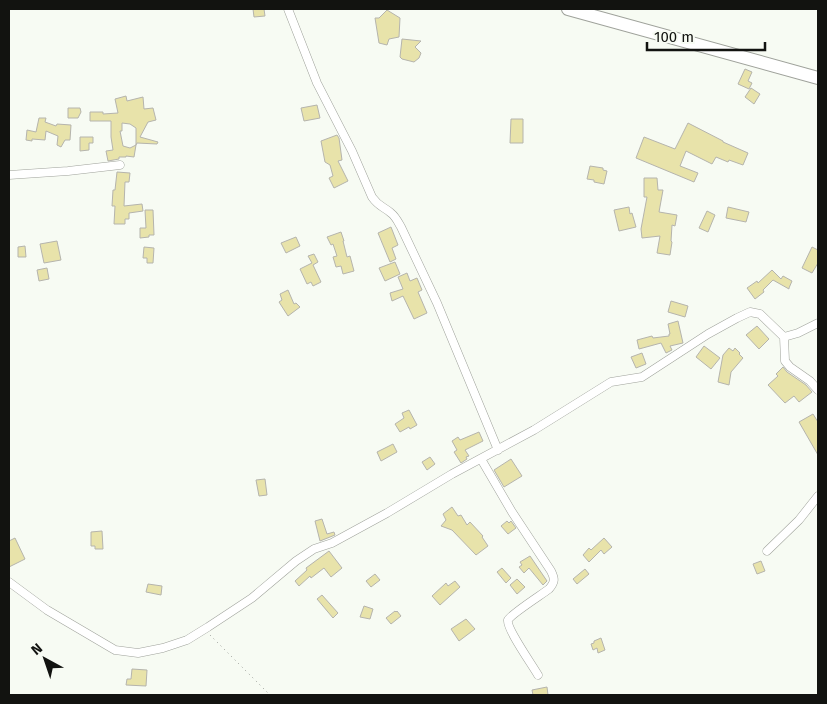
<svg xmlns="http://www.w3.org/2000/svg" width="827" height="704" viewBox="0 0 827 704" font-family="'Fira Sans',sans-serif">
<style>
.building{fill:#e8e3aa;stroke:#b5b4ad}
.lines{fill:none;stroke-linecap:round;stroke-linejoin:round}
.minor-casing{stroke:#9fa29b;stroke-width:9}
.primary-casing{stroke:#9fa29b;stroke-width:14}
.path{stroke:#979a94;stroke-width:1;stroke-dasharray:1 4;stroke-linecap:butt}
.minor{stroke:#fff;stroke-width:8}
.primary{stroke:#fff;stroke-width:12}
</style>
<rect width="100%" height="100%" fill="#f7fbf3"/>
<!-- building -->
<path class="building" d="M253,9H264L265,16L254,17Z
M387,10L400,18L399,37L389,39L387,45L379,43L375,18H379Z
M402,39L421,41L415,47L421,53L419,58L414,62L402,59L400,57Z
M745,69L752,72L748,81L752,83L749,89L738,84Z
M751,88L760,94L754,104L745,97Z
M126,96L127,101L143,97L144,109L153,108L156,120L148,122L140,137L158,142L157,144L137,143L136,145V128L130,124L122,123V131H120L123,146L130,148L136,145L134,157L126,156V157H119V159L108,161L106,151L113,150L111,137V121H90V112H103V114L118,113L115,99Z
M317,105L320,118L304,121L301,108Z
M68,108H80L81,112L78,118H68Z
M39,118H46L45,122L56,126L57,124L71,125L70,140H65L61,147L57,145L58,136L46,131L45,140L32,139V141L26,140L27,130L36,132Z
M511,119H523V143H510Z
M688,123L723,141V142L748,153L743,165L729,160L728,162L716,157L712,164L686,151L680,166L698,173L694,182L636,158L644,137L675,149Z
M337,135L339,138L342,160L338,161L348,181L334,188L329,178L333,176L330,165L325,162L321,141Z
M80,137H93V143H89V150L80,151Z
M590,166L603,168V170L607,171L604,184L594,182V180L587,179Z
M117,172L130,173L129,182H125L124,206L142,204L143,211L129,213V219H125V224H114L115,206H112L113,190H115Z
M644,178H657L658,190H663L659,212L677,215L675,226L672,225L671,241L672,242L670,255L657,253L660,236L642,238L641,229L647,197H644Z
M629,207L630,214L632,213L636,227L619,231L614,210Z
M728,207L749,212L746,222L726,218Z
M145,210H153L154,235H149V237L140,238V228H146Z
M707,211L715,215L708,232L699,228Z
M391,227L398,245L392,248L396,259L390,262L378,233Z
M341,232L344,241H343L347,257L350,256L354,271L343,274L341,266L336,267L333,257L337,256L333,244L331,245L327,237Z
M296,237L300,246L286,253L281,243Z
M57,241L61,260L44,263L40,244Z
M25,246L26,257H18V247Z
M144,247L154,248L153,263H147V258H143Z
M812,247L818,250V263L812,273L802,268Z
M314,254L318,262L313,265L321,282L313,286L311,282L307,284L300,269L312,263L308,256Z
M395,262L400,274L385,281L379,268Z
M47,268L49,279L39,281L37,270Z
M772,270L781,279L783,276L792,281L789,288V289L773,280L763,290L764,292L755,299L747,288L757,281L758,283Z
M407,273L410,281L417,278L422,290L418,292L427,313L414,319L403,296L392,301L390,293L403,289L398,277Z
M288,290L294,304L296,303L300,307L288,316L279,302L282,300L280,294Z
M671,301L688,306L685,317L668,312Z
M678,321L683,343L670,346L672,350L666,353L661,343L639,349L637,340L652,336L653,338L669,336V334H670L668,324Z
M757,326L769,339L759,349L746,335Z
M704,346L720,358L711,369L696,357Z
M729,348L733,351L735,348L740,353L739,354L743,358L731,372L729,385L718,382L723,355Z
M642,353L646,364L636,368L631,357Z
M783,367L787,372L806,385L812,392L799,402L794,396L785,403L768,385L778,376L776,374Z
M409,410L417,425L410,429L409,427L400,432L395,424L404,418L402,413Z
M813,414L818,422V455L799,422Z
M479,432L483,441L465,450L469,456L466,457L467,459L461,463L454,452L457,450L452,441L458,437L460,440Z
M393,444L397,452L381,461L377,452Z
M430,457L435,464L427,470L422,462Z
M511,459L522,476L504,487L494,470Z
M265,479L267,495L259,496L256,480Z
M452,507L458,516L461,515L467,525L470,522L483,536L482,537L488,546L476,555L452,530L441,526L446,520L443,514Z
M322,519L327,534L334,532L335,535L320,541L315,521Z
M507,521L509,523L511,521L516,528L508,534L501,526Z
M102,531L103,549H95V546H91V532Z
M15,538L25,559L9,567V541Z
M604,538L612,547L604,554L601,550L589,562L583,555L589,548L591,550Z
M329,551L342,568L331,577L324,568L311,578L310,576L299,586L295,581L307,570L306,568Z
M530,556L547,581L543,585L529,568L524,573L519,567L522,565L520,562Z
M761,561L765,571L757,574L753,564Z
M502,568L511,578L506,583L497,572Z
M585,569L589,574L577,584L573,579Z
M375,574L380,580L371,587L366,581Z
M517,579L525,587L517,594L510,585Z
M455,581L460,587L440,605L432,596L446,583L448,586Z
M148,584L162,586L161,595L146,592Z
M322,595L338,613L333,618L317,599Z
M364,606L373,609L370,619L360,617Z
M395,611L396,612L397,611L401,616L391,624L386,618Z
M466,619L475,629L459,641L451,629Z
M601,638L605,650L598,653L597,648L593,650L591,644L594,643V641Z
M132,669L147,670L146,686L126,685L127,679H131Z
M547,687L548,695H533L532,690Z"/>
<g class="lines">
<!-- minor casing -->
<g class="minor-casing">
<path id="minor" d="M288,9L317,83L352,151L372,197C379,207 383,206 391,213C396,217 398,222 401,227L437,303L498,450
M9,175L68,171L120,165
M784,337L798,333L818,323
M481,459L512,512L551,571C555,579 555,582 549,589C541,595 511,614 508,620C506,628 533,666 538,675
M767,551L799,520L818,496
M9,582L47,610L115,650L138,653L163,648L187,640L208,627L252,598L296,561L314,549L332,543L387,513L452,474L534,430L611,382L642,377L708,334L737,318L750,312L760,314L784,337L785,361L790,367L810,381L818,390"/>
</g>
<!-- primary casing -->
<g class="primary-casing">
<path id="primary" d="M568,9L818,78"/>
</g>
<!-- path -->
<path class="path" d="M210,635L270,695"/>
<!-- minor -->
<use href="#minor" class="minor"/>
<!-- primary -->
<use href="#primary" class="primary"/>
</g>
<!-- border -->
<rect width="827" height="704" fill="none" stroke="#121310" stroke-width="20"/>
<!-- north arrow -->
<g transform="translate(45 659) rotate(320)" stroke="#f7fbf3" stroke-width="4" paint-order="stroke">
<path d="M0-4L9 19L0 12L-9 19Z" fill="#121310"/>
<text y="-8" font-size="14" font-weight="bold" text-anchor="middle" fill="#121310">N</text>
</g>
<!-- scale -->
<path d="M647 42v8h118v-8" fill="none" stroke="#121310" stroke-width="2.5"/>
<text x="654" y="42" font-size="15" fill="#121310" stroke="#f7fbf3" stroke-width="4" paint-order="stroke">100 m</text>
</svg>
